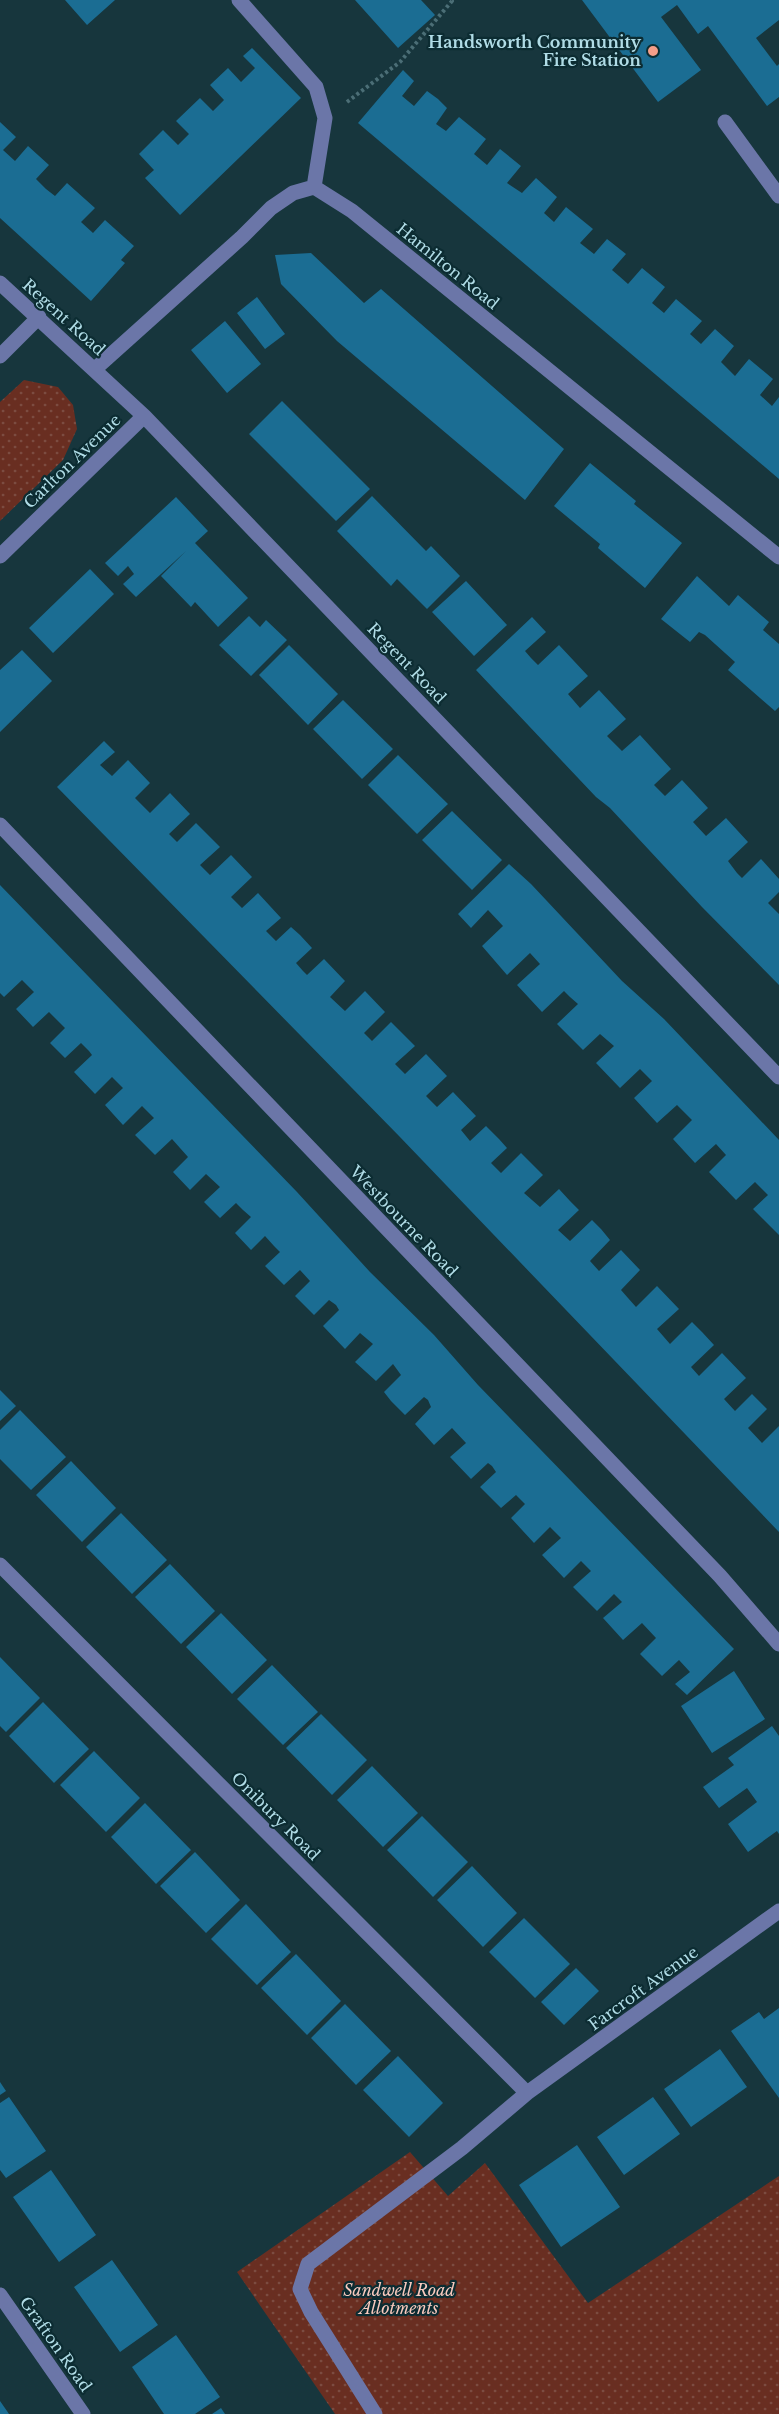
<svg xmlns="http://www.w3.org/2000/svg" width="779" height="2414" viewBox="0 0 779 2414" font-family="'Libre Baskerville',serif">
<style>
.grass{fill:url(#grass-dots)}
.building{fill:#1b6d93}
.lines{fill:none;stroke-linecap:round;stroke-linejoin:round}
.path{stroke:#4b6e76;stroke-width:4;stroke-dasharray:3 3;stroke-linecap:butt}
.minor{stroke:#6b76a8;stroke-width:15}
.poi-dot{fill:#f49e89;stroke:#0c2c32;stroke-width:2}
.labels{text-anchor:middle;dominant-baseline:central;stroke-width:4.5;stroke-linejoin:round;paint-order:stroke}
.poi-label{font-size:16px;font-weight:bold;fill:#b0dce6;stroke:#0c2c32;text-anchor:end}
.street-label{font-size:16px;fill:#b0dce6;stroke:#0c2c32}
.park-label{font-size:16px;font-style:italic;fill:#facabe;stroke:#0c2c32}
</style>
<defs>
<pattern id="grass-dots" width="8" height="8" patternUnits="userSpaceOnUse" patternTransform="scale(1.5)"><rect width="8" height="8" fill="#692e21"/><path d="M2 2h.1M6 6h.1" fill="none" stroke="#7c4c41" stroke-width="1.8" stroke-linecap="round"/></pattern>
</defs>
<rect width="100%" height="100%" fill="#17363d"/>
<!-- grass -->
<path class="grass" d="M24,380L58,387L73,405L77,429L63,460L0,521V402Z
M410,2152L448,2196L485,2163L588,2303L779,2176V2414H335L237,2272Z"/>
<!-- building -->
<path class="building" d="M65,0H115L87,25Z
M355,0H421L435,15L398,48Z
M582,0H779V20L756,38L777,66L779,64V97L767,106L708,26L698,34L677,5L661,17L701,70L658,102Z
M252,48L301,98L180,215L145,178L154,170L139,154L163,130L178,145L189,134L176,121L200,98L213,111L224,100L210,85L228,68L241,82L255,68L243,56Z
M403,70L414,81L402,96L414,106L427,91L438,99L447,108L436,124L446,131L459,117L486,139L474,154L487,165L500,149L521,166L507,183L522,193L536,178L557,197L544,213L554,222L566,207L593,229L580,243L594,254L607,239L626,254L612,270L619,276L628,284L642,268L665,287L652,303L664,313L676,299L702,321L690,334L701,344L715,329L734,346L721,362L735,376L749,359L773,379L760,395L772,406L779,397V479L358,123Z
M0,122L16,137L3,150L15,161L28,146L49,165L36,179L46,189L55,196L67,183L95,208L81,222L93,233L105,220L134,246L121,260L125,263L91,301L0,218Z
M311,253L364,303L381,289L564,449L525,500L337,341L281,284L275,255Z
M257,297L285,334L265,349L237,313Z
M225,321L261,364L227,393L191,350Z
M282,401L370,489L336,521L249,434Z
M590,463L636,501L634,504L682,543L645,588L598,548L600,544L554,506Z
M372,496L426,551L431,546L460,576L427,609L397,579L391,586L337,531Z
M176,497L208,531L195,543L248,598L218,627L195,602L191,607L161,576L186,551L136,597L123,584L134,574L128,566L118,576L105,563Z
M90,569L114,594L53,653L29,628Z
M697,576L729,606L738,595L769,622L763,630L779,644V707L775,711L728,670L735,662L705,635L699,632L690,642L661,619Z
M466,581L507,625L474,656L432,612Z
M249,616L260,627L266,620L287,640L251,676L219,645Z
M532,617L546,632L525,651L531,658L538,665L559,645L588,676L568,694L580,708L599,690L626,719L607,736L622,751L640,735L671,769L654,785L665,796L682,780L708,808L693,822L706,836L726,818L748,842L728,861L737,873L742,878L761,859L779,879V892L768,903L779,914V985L702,907L610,808L596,797L476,670Z
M289,645L338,694L308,725L259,675Z
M22,650L52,681L0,732V670Z
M343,700L393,749L362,779L313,729Z
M104,741L115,752L100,765L112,776L128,760L150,783L135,798L150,813L170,793L190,814L169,834L177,842L196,823L220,847L200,865L210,875L231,855L252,877L231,897L242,908L258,893L281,918L266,931L276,941L291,927L300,935L312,948L296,963L303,971L307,975L324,959L345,981L330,997L345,1011L365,991L385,1012L364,1033L372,1041L391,1022L415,1046L395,1064L405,1074L426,1054L447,1076L426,1096L437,1107L453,1092L476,1116L461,1130L470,1141L486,1126L499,1139L507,1148L491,1163L501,1173L521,1153L543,1175L524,1193L540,1207L559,1189L570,1201L579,1210L558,1230L570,1241L592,1220L601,1229L610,1240L590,1261L599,1271L621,1250L640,1270L621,1290L628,1298L636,1307L657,1286L679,1309L657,1329L670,1344L692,1322L702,1332L714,1345L691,1367L699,1376L722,1353L746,1378L724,1399L735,1411L752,1394L767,1409L748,1428L762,1443L779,1426V1532L399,1136L57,787Z
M398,755L448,804L417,834L368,785Z
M452,811L502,860L472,890L422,840Z
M509,864L531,884L622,981L664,1019L779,1140V1235L753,1209L768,1195L755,1182L736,1200L709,1172L726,1155L716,1144L695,1163L673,1139L692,1120L677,1105L657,1123L634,1098L652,1081L640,1069L620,1088L596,1063L614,1046L600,1034L583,1050L557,1024L578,1004L570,997L564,991L542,1012L517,985L540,964L530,953L507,975L482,946L503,926L488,910L471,928L458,914Z
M0,885L297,1192L370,1272L434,1335L478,1385L734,1649L687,1695L675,1684L690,1672L679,1660L662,1676L640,1654L656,1638L642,1623L623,1640L603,1618L622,1602L614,1594L597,1611L573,1587L591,1571L581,1561L564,1578L542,1555L561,1538L550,1527L534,1543L511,1518L525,1504L516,1495L501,1508L480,1487L496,1472L492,1466L488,1463L471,1479L450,1457L466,1443L452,1428L434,1445L415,1424L431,1407L428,1400L424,1397L405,1415L391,1401L384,1392L401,1375L393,1364L376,1381L355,1362L373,1344L360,1333L345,1349L323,1326L339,1310L336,1305L329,1300L314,1315L295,1296L310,1281L300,1270L284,1285L265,1266L280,1252L274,1246L265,1236L251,1250L235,1233L251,1217L243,1210L236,1203L220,1218L204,1202L220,1187L206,1174L190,1190L173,1172L188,1157L172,1139L155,1155L135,1135L154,1118L142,1106L123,1125L113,1114L105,1105L123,1088L112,1077L95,1094L74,1072L92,1055L89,1051L81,1043L65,1058L50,1043L65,1028L49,1012L33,1027L16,1009L34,992L22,980L4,997L0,993Z
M0,1390L16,1406L0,1421Z
M20,1410L66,1457L31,1490L0,1459V1430Z
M71,1461L116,1508L82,1542L36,1495Z
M121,1513L167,1560L132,1594L86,1547Z
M170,1564L215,1611L181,1644L135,1597Z
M221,1613L267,1660L232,1694L186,1647Z
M0,1657L40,1698L6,1732L0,1726Z
M272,1665L318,1712L283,1745L237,1699Z
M734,1671L765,1719L712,1753L681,1706Z
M43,1702L89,1749L54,1783L9,1736Z
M321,1714L367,1760L332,1795L286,1748Z
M772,1726L779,1736V1834L777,1831L748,1852L728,1824L757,1802L747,1788L719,1808L703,1787L734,1765L728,1758Z
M94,1751L140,1798L106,1832L60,1785Z
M372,1766L418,1813L383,1847L337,1800Z
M145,1803L191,1850L156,1884L111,1837Z
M422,1816L468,1862L433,1897L387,1850Z
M195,1852L240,1900L206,1933L160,1886Z
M472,1866L517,1913L483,1947L437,1900Z
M246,1904L291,1952L257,1985L211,1939Z
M524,1918L570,1964L535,1998L489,1952Z
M296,1954L341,2001L307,2035L261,1988Z
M576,1968L599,1991L564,2025L541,2002Z
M345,2004L391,2051L356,2085L311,2038Z
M779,2008V2098L731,2031L759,2012L764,2019Z
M720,2049L747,2087L691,2127L664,2089Z
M398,2056L443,2103L409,2137L363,2090Z
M0,2082L6,2091L0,2095Z
M9,2097L46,2151L6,2178L0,2170V2103Z
M653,2097L680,2134L624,2175L597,2137Z
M577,2145L620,2207L561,2247L519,2185Z
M51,2170L96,2235L59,2262L13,2197Z
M112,2260L158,2325L120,2352L74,2287Z
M176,2335L220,2397L195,2414H164L132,2367Z
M0,2401L7,2411L9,2414H0Z
M221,2408L225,2414H212Z"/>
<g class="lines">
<!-- path -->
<path class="path" d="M347,102L400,62L452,1L451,0"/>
<!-- minor -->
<path class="minor" d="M239,0L316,87L325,118L314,187
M725,122L779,196
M0,283L144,416L779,1077
M0,356L39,317
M95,369L242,237L271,208L293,193L314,187L352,211L779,557
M0,556L144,416
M0,825L720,1576L779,1644
M0,1565L527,2093
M0,2295L83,2414
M375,2414L311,2312L300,2289L308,2264L462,2148L527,2093L779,1911"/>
</g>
<!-- markers -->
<circle class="poi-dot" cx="653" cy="51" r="6"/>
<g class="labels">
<!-- poi labels -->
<g class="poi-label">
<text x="641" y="42">Handsworth Community<tspan x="641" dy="18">Fire Station</tspan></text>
</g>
<!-- street labels -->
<g class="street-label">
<text transform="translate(448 266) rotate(39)">Hamilton Road</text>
<text transform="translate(64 317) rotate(42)">Regent Road</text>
<text transform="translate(72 461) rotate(-44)">Carlton Avenue</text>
<text transform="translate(407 663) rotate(46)">Regent Road</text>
<text transform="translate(404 1221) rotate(46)">Westbourne Road</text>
<text transform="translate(276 1816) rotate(45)">Onibury Road</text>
<text transform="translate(643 1988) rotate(-36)">Farcroft Avenue</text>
<text transform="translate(56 2344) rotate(55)">Grafton Road</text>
</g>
<!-- park labels -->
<g class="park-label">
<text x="399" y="2290">Sandwell Road<tspan x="399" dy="18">Allotments</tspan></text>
</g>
</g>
</svg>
